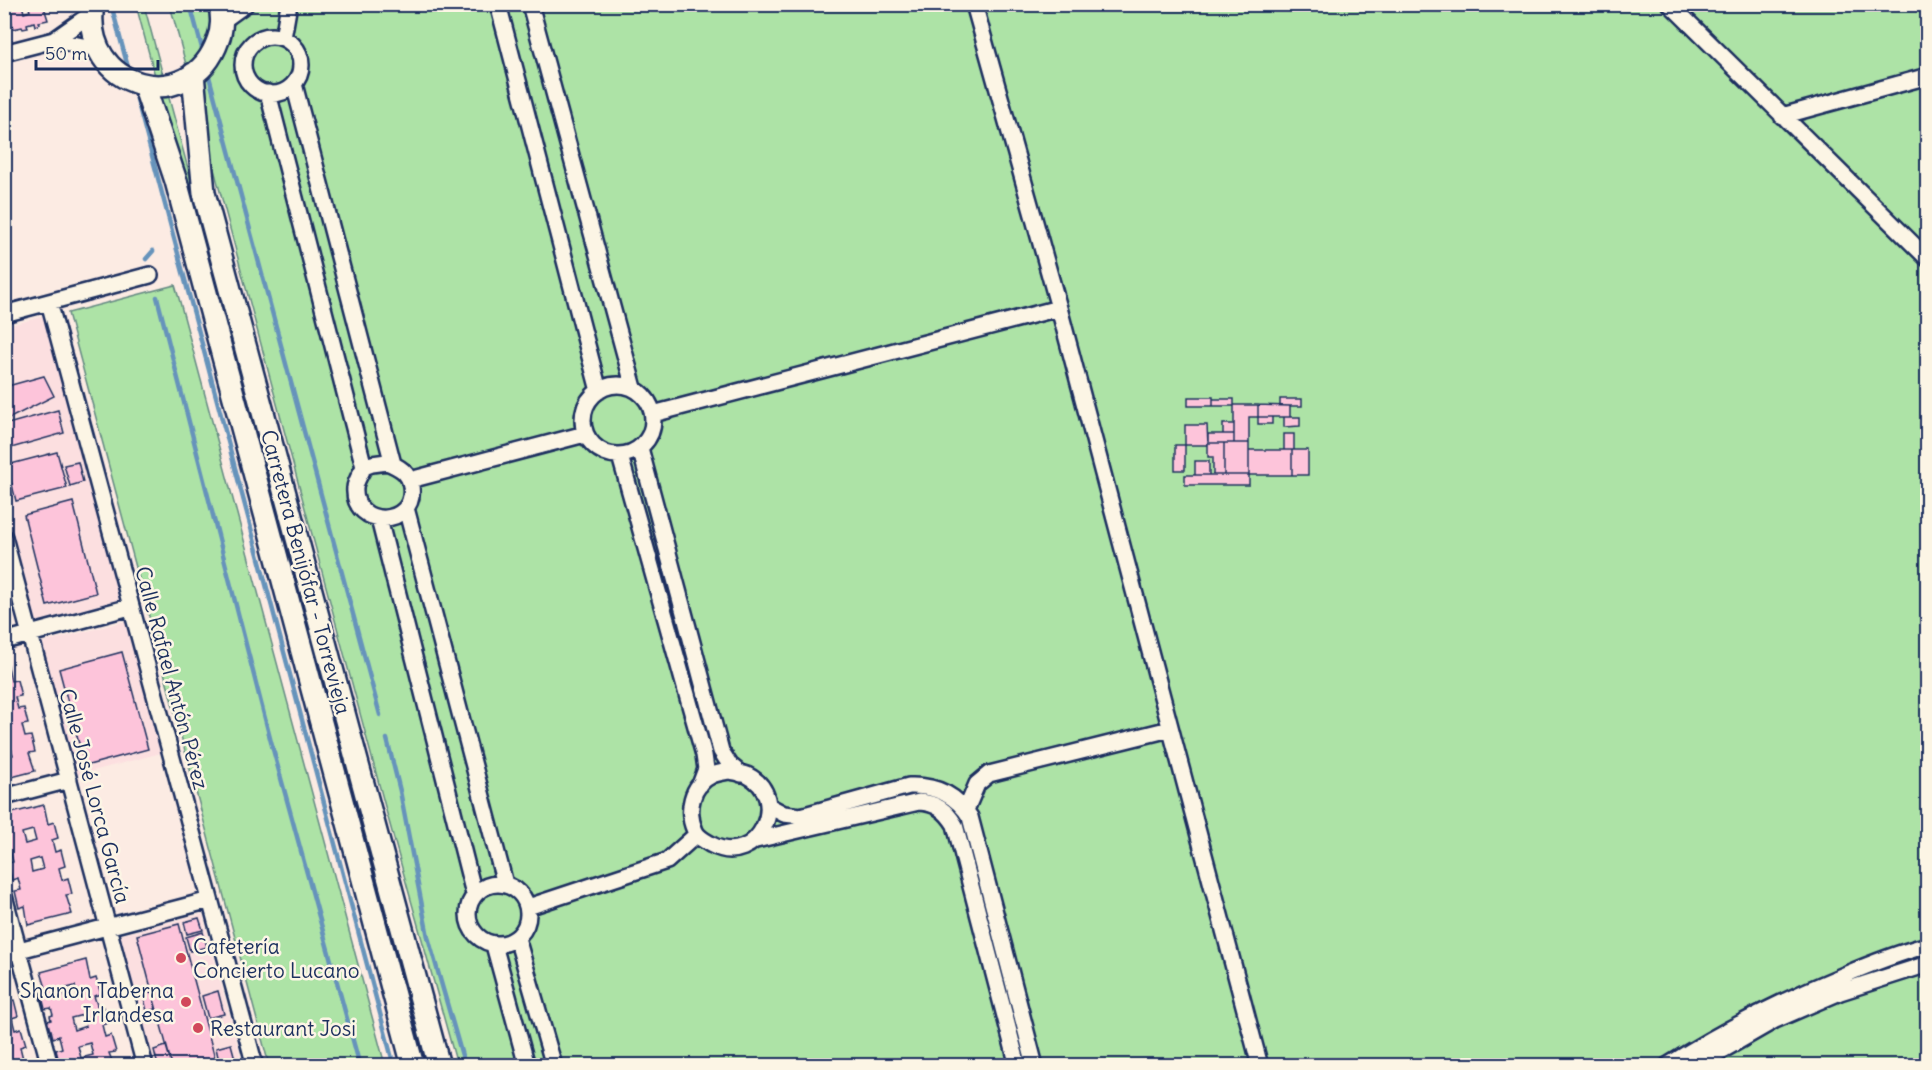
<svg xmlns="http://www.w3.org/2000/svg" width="1932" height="1070" viewBox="0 0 1932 1070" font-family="Delius,sans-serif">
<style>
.built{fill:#fcdfe0}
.green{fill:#ade3a6;stroke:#648982;stroke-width:1.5}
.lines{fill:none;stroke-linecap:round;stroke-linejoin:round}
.stream{stroke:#6693bb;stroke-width:4.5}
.building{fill:#fdc4da;stroke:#1b2f5e;stroke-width:1.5;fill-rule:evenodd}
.street-casing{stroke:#1b2f5e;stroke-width:20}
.secondary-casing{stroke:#1b2f5e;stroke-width:26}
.street{stroke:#fcf5e5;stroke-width:15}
.secondary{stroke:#fcf5e5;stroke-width:21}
.poi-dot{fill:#d1495b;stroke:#fcf5e5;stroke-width:2}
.labels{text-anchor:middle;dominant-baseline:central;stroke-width:5;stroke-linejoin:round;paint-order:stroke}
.street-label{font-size:21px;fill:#1b2f5e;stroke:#fcf5e5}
.poi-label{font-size:21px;fill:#1b2f5e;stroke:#fcf5e5;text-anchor:start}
</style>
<rect width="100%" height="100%" fill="#fcebe3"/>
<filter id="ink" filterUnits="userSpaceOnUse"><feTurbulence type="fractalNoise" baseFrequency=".0167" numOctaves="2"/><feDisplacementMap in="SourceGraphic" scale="12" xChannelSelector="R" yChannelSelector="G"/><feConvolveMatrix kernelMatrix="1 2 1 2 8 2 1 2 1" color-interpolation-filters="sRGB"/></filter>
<g filter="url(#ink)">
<!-- built -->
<path class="built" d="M44,316L120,599L36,622L5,505L4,327Z
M126,621L161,753L77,775L41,643Z
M202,914L243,1065H155L120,935Z"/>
<!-- green -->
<path class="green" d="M136,5H144L429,1065H420Z
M170,5H1927V1065H457L387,814Z
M175,285L180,302L385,1065H269L68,313Z"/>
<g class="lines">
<!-- stream -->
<path class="stream" d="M111,4L129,71
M190,4L203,52
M207,69L380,715
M134,88L394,1066
M146,259L153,251
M157,297L271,742L360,1066
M387,739L400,791L428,937L465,1066"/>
</g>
<!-- building -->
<path class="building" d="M8,4H22L24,13L30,11L28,4H43L48,20L39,22L40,24L35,26L34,22L27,24L28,28L23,29L22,27L13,29Z
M44,376L54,396L4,421V387Z
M1188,397H1213V406H1188Z
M1213,399H1234V406H1213Z
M1280,399H1302V406H1280Z
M1234,405H1258V417H1249V443H1234Z
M1258,405L1290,406V417H1258Z
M58,410L64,433L4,450V425Z
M1258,417H1272V424H1258Z
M1284,417H1300V426L1284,427Z
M1223,424H1234V434H1223Z
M1185,425H1207L1208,445H1185Z
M1208,434H1234V443H1208Z
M1284,434H1294V450H1284Z
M1208,443H1224V475H1213V457H1208Z
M1224,443H1249V475H1224Z
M1175,445H1185V470H1175Z
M1249,450H1292V475H1249Z
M1292,450H1308V475H1292Z
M57,452L67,488L16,501L7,465Z
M1195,461H1209V475H1195Z
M78,462L83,482L70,486L64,465Z
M1185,475H1249V485H1185Z
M73,502L96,593L47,606L24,515Z
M122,652L148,749L85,766L59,669Z
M7,662L11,681L17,680L21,696L15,697L18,709L24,708L28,724L22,725L25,737L31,736L35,752L29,753L35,771L4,779V757L13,755L10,744L4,745V663Z
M44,805L48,824L54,822L58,838L52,840L55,852L61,850L65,866L59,868L62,880L68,878L72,894L66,895L72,914L28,925L25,906L19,908L15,891L21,890L18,878L12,880L8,863L13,862L10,850L4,851V835L6,834L4,815ZM33,830L36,841L25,844L22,833ZM40,858L43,869L32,872L30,861Z
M199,918L203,930L187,934L184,922Z
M179,924L217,1066H172L152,992L137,935Z
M203,932L207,947L190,951L186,937Z
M86,960L90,980L96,978L101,994L94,996L98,1008L104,1007L108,1023L102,1025L105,1037L111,1035L116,1052L109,1053L114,1066H60L56,1050L62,1048L59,1036L53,1038L51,1030L47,1031L44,1022L51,1020L50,1016L53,1015L51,1008L45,1009L41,993L47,991L41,972ZM75,986L78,998L66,1001L63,989ZM83,1015L86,1026L74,1030L71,1018ZM90,1043L93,1055L81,1058L78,1046Z
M4,985L8,1001L14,1000L18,1016L12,1018L15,1030L21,1028L26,1045L20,1047L23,1059L29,1057L31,1066H4Z
M218,991L224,1014L208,1018L202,996Z
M152,992L156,1009L147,1011L143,994Z
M231,1044L237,1066H220L216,1048Z
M166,1046L172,1066H158L154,1050Z"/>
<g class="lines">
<!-- street casing -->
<g class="street-casing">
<path id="street" d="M498,4L599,391
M530,4L634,388
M974,4L1059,308L1260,1066
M1670,4L1928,259
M221,22L246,4
M243 65a29 29 0 1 1 58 0a29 29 0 1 1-58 0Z
M283,38L289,4
M54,40L91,14
M4,53L54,40L97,49
M294,84L393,464
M268,93L364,467
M1782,116L1928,76
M49,302L255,1066
M4,314L150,275
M583 420a35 35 0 1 1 70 0a35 35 0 1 1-70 0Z
M653,414L1059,308
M640,448L721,751L730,765L741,774
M620,456L704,755L706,769L700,785
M387,462C399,467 409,472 411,486C417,528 352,529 355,488C355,482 361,473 364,467L372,464Z
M410,480L585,434
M406,508L505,884
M379,519L474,894
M4,537L145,1066
M4,641L130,607
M729,771C735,772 742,773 747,775C792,797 758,869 712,845C705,841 698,838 695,831C686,811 691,785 712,775C717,773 724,772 729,771Z
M4,797L69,780
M769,806L784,814L801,816L909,786C935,785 956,794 970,817L1035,1066
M966,810L977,784L989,774L1170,729
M756,840L919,802C936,803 946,810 955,825L1018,1066
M468 914a30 30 0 1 1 60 0a30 30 0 1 1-60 0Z
M4,896L50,1066
M528,907L667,861L696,835
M517,938L554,1066
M494,945L527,1066
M4,954L210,900
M1667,1066C1722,1031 1781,1001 1842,976C1870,964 1898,953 1928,945
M1695,1066L1775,1020L1840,992L1928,964"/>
</g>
<!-- secondary casing -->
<g class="secondary-casing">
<path id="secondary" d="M93,4C79,90 191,118 218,40C222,30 223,16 219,4
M193,74L204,193L439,1066
M144,85L176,181L413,1066"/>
</g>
<!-- street -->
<use href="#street" class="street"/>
<!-- secondary -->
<use href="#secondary" class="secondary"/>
</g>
</g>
<!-- markers -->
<g class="poi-dot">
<circle cx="181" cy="958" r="6"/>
<circle cx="186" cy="1002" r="6"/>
<circle cx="198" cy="1028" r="6"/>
</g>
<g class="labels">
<!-- street labels -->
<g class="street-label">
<text transform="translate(306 572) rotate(75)">Carretera Benijófar - Torrevieja</text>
<text transform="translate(172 678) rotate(75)">Calle Rafael Antón Pérez</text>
<text transform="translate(95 796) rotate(75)">Calle José Lorca García</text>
</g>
<!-- poi labels -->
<g class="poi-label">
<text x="193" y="946">Cafetería<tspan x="193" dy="24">Concierto Lucano</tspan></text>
<text x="174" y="990" text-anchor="end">Shanon Taberna<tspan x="174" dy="24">Irlandesa</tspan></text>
<text x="210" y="1028">Restaurant Josi</text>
</g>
</g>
<!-- margin -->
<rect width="1932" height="1070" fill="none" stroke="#fcf5e5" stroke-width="24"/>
<rect x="12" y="12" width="1908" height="1046" fill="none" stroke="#1b2f5e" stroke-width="2" filter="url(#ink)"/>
<!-- scale -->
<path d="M36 60v9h122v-9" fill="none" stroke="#1b2f5e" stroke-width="3"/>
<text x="45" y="60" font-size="18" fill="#1b2f5e" stroke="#fcf5e5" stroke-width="4.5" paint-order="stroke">50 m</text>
</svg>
